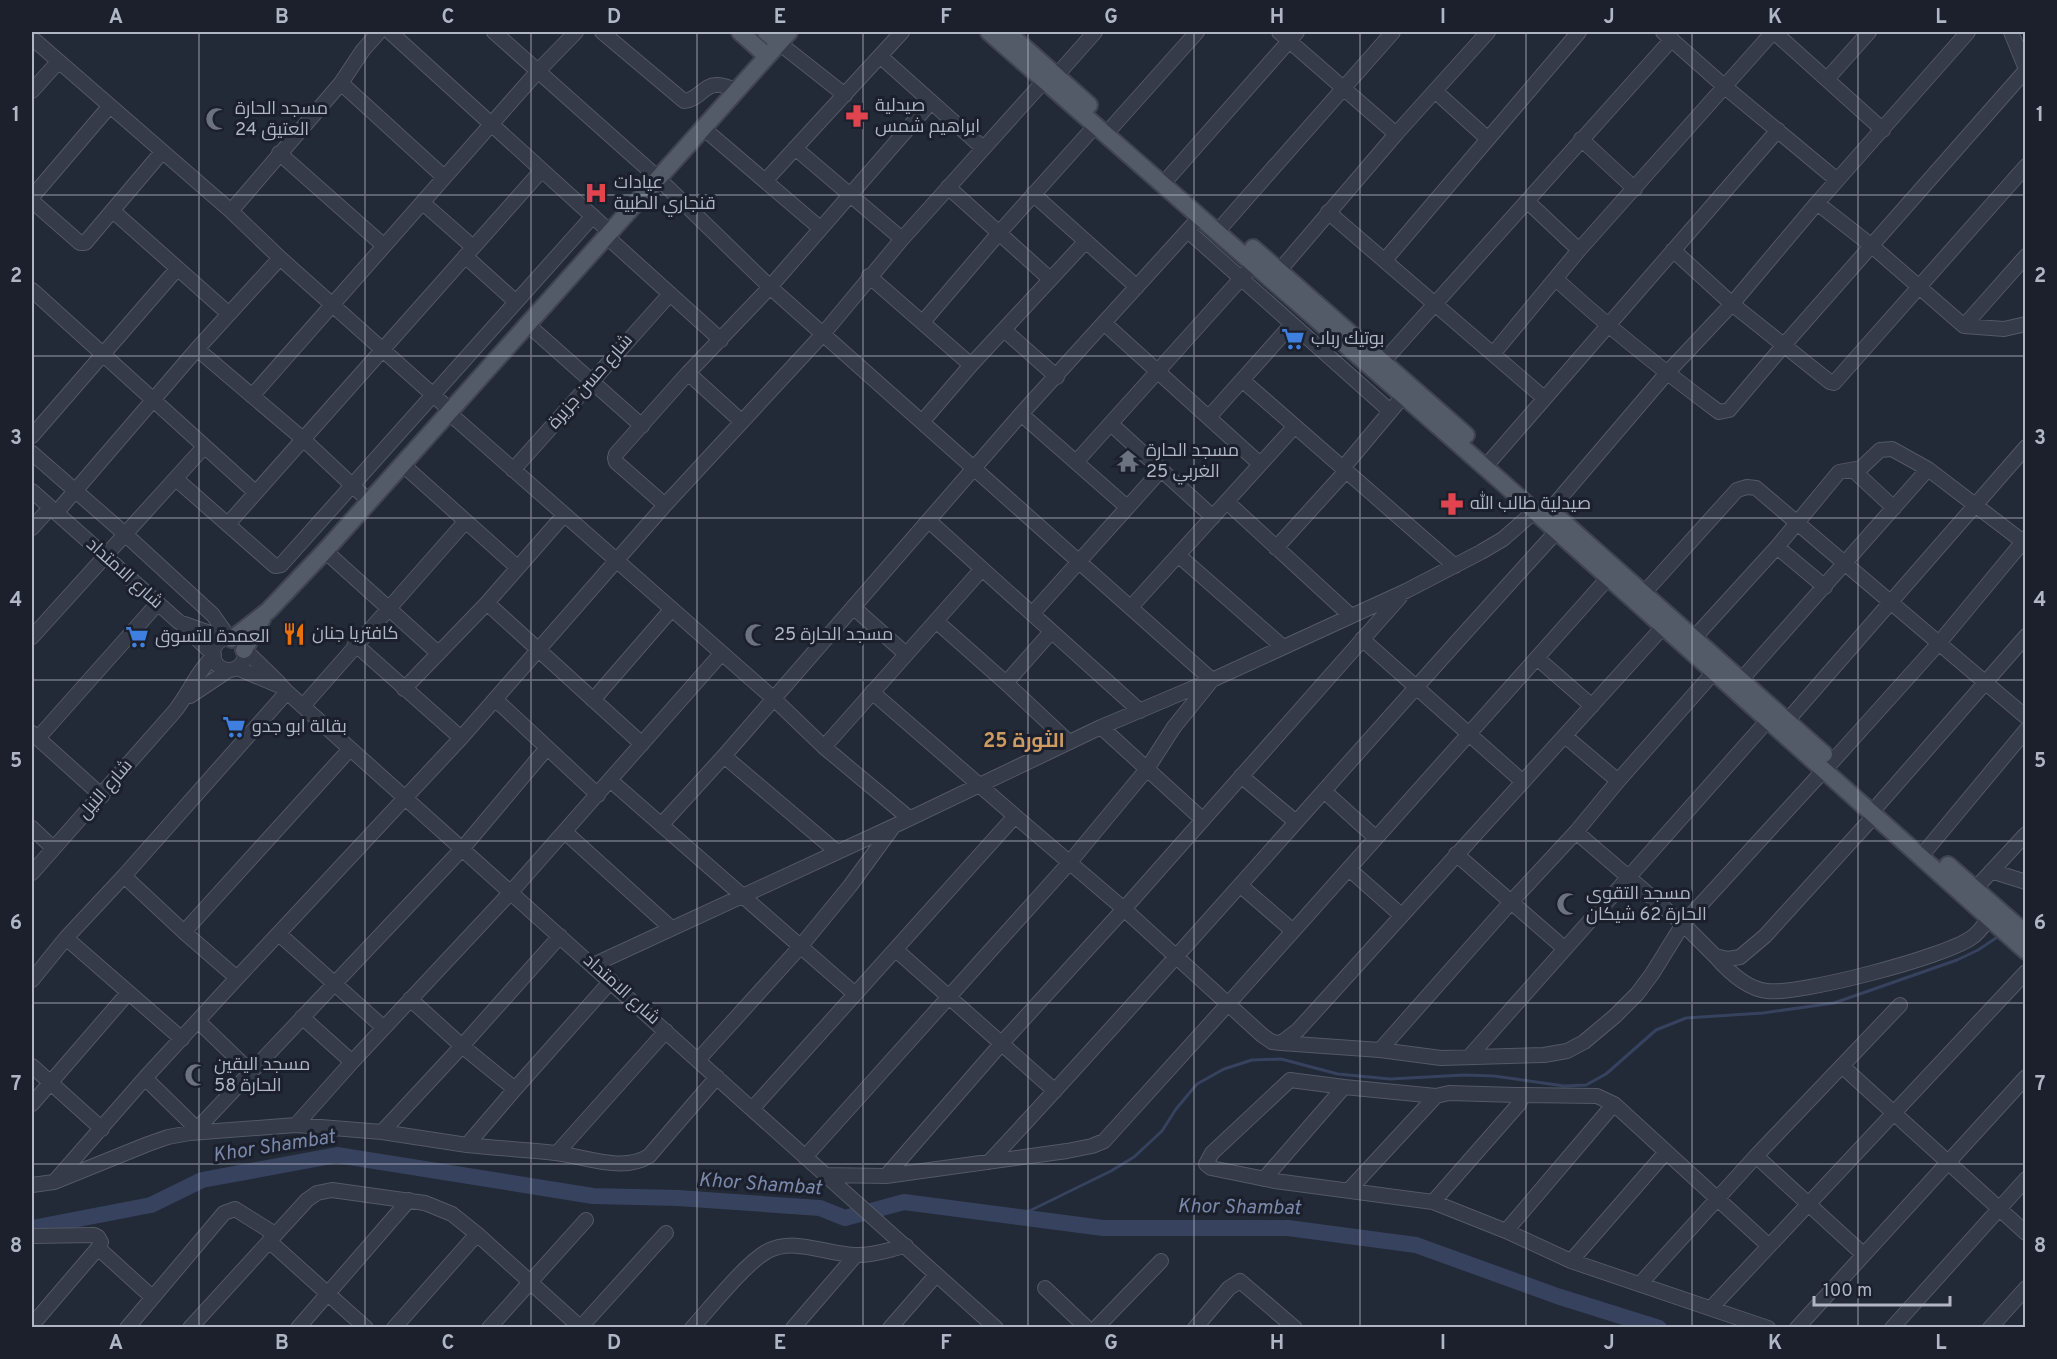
<svg xmlns="http://www.w3.org/2000/svg" width="2057" height="1359" viewBox="0 0 2057 1359" font-family="Overpass,Cairo,sans-serif">
<style>
.lines{fill:none;stroke-linecap:round;stroke-linejoin:round}
.stream{stroke:#36425e;stroke-width:3}
.river{stroke:#36425e;stroke-width:16}
.minor-casing{stroke:#535965;stroke-width:16}
.major-casing{stroke:#3f4451;stroke-width:20}
.minor{stroke:#353b48;stroke-width:14}
.major{stroke:#535a68;stroke-width:16}
.grid{fill:none;stroke:#b0b6c4;stroke-width:1.5;stroke-opacity:0.55}
.labels{text-anchor:middle;dominant-baseline:central;stroke-width:6;stroke-linejoin:round;paint-order:stroke}
.poi-label{font-size:18px;fill:#b0b6c4;stroke:#1b202c;text-anchor:start}
.street-label{font-size:18px;fill:#b0b6c4;stroke:#1b202c}
.neighbourhood-label{font-size:20px;font-weight:bold;fill:#cd9c62;stroke:#1b202c}
.water-label{font-size:20px;font-style:italic;fill:#7a89ab;stroke:#1b202c}
.neatline{fill:none;stroke:#b0b6c4;stroke-width:2}
.grid-label{font-size:20px;text-anchor:middle;font-weight:bold;fill:#b0b6c4}
</style>
<rect width="100%" height="100%" fill="#222937"/>
<g class="lines">
<!-- stream -->
<path class="stream" d="M1017,1217L1111,1171L1134,1157L1162,1131L1176,1109L1197,1084L1224,1069L1252,1060L1281,1059L1338,1074L1390,1079L1464,1075L1494,1076L1564,1086L1586,1085L1606,1074L1656,1030L1686,1018L1763,1013L1834,1003L1957,960L1978,950L1999,936"/>
<!-- river -->
<path class="river" d="M32,1228L151,1205L202,1180L337,1155L593,1196L678,1198L820,1208L845,1218L904,1202L1103,1228H1288L1416,1245L1557,1296L1659,1328"/>
<!-- minor casing -->
<g class="minor-casing">
<path id="minor" d="M390,32L610,232
M494,32L658,178L770,287L1212,680L1174,727L1147,769L1070,862L805,1157
M602,32L684,101C697,101 704,85 716,85C722,84 730,88 736,90
M1279,32L1396,134L1279,271
M1663,32L1725,87L1837,180
M1774,32L1883,130
M2011,32L2026,69
M32,38L231,211L280,258L450,410
M779,43L845,95
M880,56L983,148
M1056,76L1095,32
M1827,79L1869,32
M341,83L444,177
M32,91L58,62
M1435,91L1488,139
M1113,126L1197,32
M703,128L820,228
M1396,134L1488,32
M1581,139L1635,189
M795,148L902,239
M279,153L383,245
M1170,176L1297,32
M765,181L902,32
M948,187L1050,279
M1033,194L1137,287
M32,197L109,107
M32,201L80,243H85L162,152
M1527,201L1579,250
M423,203L473,247
M1817,203L1872,246L1964,326L2004,329L2026,324
M113,211L229,314
M231,211L341,83L363,50L379,32
M1328,212L1544,398
M1224,224L1393,32
M1188,231L1390,411
M606,236L721,340
M1673,250L1732,304L1830,382L1834,383L2026,166
M465,256L516,302
M1385,260L1579,32
M869,276L971,365
M1556,279C1609,328 1661,369 1719,412L1729,410L1784,345L2026,70
M32,290L255,492
M923,322L999,233L1096,125
M1104,323L1260,464
M527,324L642,426
M1964,326L2026,256
M1004,330L1057,377
M197,349L303,439L369,501
M1493,354L1579,250L1773,32
M1383,362L1672,39
M688,373L741,421
M1242,380L1455,566
M252,396L539,70L576,32
M448,412L774,699L824,747L909,818
M1021,414L1127,507
M1209,417L1292,324
M922,422L971,365L1086,241
M1111,424L1213,517
M32,436L177,269
M32,453L125,534L213,615L230,639
M1492,459L1778,130
M1076,462L1254,264
M402,464L517,567
M1343,468L1404,395
M513,470L670,294
M1853,470L1894,508
M176,479L275,566L281,565L593,216
M32,491L179,622L227,639
M1227,502L1351,616
M665,505L616,462L615,458L616,454L688,373L770,287L931,102
M1550,510L1666,374L1732,304L1817,203L1968,32
M56,513L197,349L280,258
M929,521L1140,711
M228,524L541,171
M32,528L50,508
M1777,547L1825,587
M1276,548L1346,471
M325,551L438,653
M1178,555L1283,647
M1644,593L1737,490L1747,487L1756,488L2026,717
M487,603L642,744
M853,607L906,654
M1131,607L1295,426
M1032,614L1161,470
M936,621L1006,683
M183,626L214,655
M1051,632L1006,683L1069,742
M32,637L204,447
M1694,638L1777,547L1839,472L1861,468L1880,450L1892,449L1928,469L2026,544
M213 654a16 16 0 1 1 32 0a16 16 0 1 1-32 0Z
M1362,639L1523,782
M355,644L461,738
M245,650L279,683
M1537,658L1592,706
M237,668L282,687L287,692L996,1328
M1741,680L1928,469
M404,689L487,603L564,515
M190,696L229,670
M495,699L598,795
M593,700L671,610
M303,706L465,522
M1787,721L2026,447
M1101,727L1202,819
M32,733L102,796
M1565,736L1618,781
M38,738L158,603
M824,747L982,569
M724,756L836,851
M1832,762L1939,643L2026,538
M1241,776L1296,822
M610,780L855,994
M1324,791L1376,838
M1879,804L2026,636
M1015,816L1124,909L1262,1035L1272,1042L1281,1043L1298,1030L1319,1007L1663,627
M662,824L724,756L1021,414L1200,217
M32,828L53,848
M565,832L671,928
M1576,832L1683,924L1715,956L1728,959L1740,957L1765,936L1875,815
M1928,848L2026,730
M1456,854L1564,948
M1349,869L1401,915
M1991,871L2026,882
M32,873C79,819 127,766 174,712C189,694 197,671 214,656
M124,876L184,932L237,978
M1241,886L1293,931
M1975,889L2026,834
M184,932L350,749
M279,934L384,1028
M66,938L182,1039
M896,950L1055,1091
M1715,956C1728,971 1747,989 1767,991C1800,995 1944,957 1971,938C1979,933 1984,925 1989,918
M593,965L894,826L1101,727L1212,680L1406,591L1481,552L1503,539L1535,511
M32,980L66,938L124,876L287,692
M410,999L462,1046L515,1089
M302,1017L352,1062
M199,1022L251,1072
M1281,1043L1380,1050L1441,1058L1544,1055L1567,1051L1584,1042L1615,1016L1637,994L1652,974L1683,924L1824,770
M1380,1050L1511,902L1576,832L1618,781L1714,672
M1469,1057C1568,944 1669,833 1768,720
M698,1060L800,947L850,886L893,827
M32,1066L102,1129
M1842,1066L2026,1233
M145,1078L197,1129
M1344,1087L1290,1080L1212,1153L1206,1164L1211,1168L1275,1181L1433,1202L1506,1231L1571,1261L1768,1328
M1516,1095L1597,1096L1614,1104L1769,1246
M32,1104L128,993
M752,1109L1015,816L872,692
M296,1125L352,1062L511,892L721,654
M382,1132L462,1046L560,936
M190,1133L197,1129L462,849L547,748
M467,1145C497,1148 526,1150 555,1153C584,1156 622,1173 649,1156L717,1077
M557,1153L666,1031
M1756,1156L1863,1254
M989,1162C1182,955 1366,740 1557,531
M825,1175L886,1176L1067,1151L1092,1146L1104,1141L1228,1004L1608,578
M886,1176L1001,1044L1124,909L1400,597
M1264,1179L1344,1087L1436,1096
M54,1182L145,1078L237,978L461,738L665,505L823,334L902,239L1044,81
M32,1185L54,1182L148,1144L168,1137L190,1133L296,1125L382,1132L467,1145L515,1089L611,981
M1349,1190L1436,1096L1449,1093L1516,1095L1521,1099L1519,1104L1433,1202
M1506,1231L1614,1104
M477,1234L581,1328
M32,1236L94,1235L98,1237L101,1242L98,1248
M269,1241L366,1328
M1571,1261L1666,1152
M1640,1284L1756,1156L1900,1005
M1045,1288L1087,1328
M1711,1308L2026,972
M32,1325L98,1248L152,1297
M127,1328L224,1213L235,1209L275,1234
M190,1328L307,1200L317,1193L332,1190L425,1203L452,1214L477,1234L394,1328
M298,1328L409,1200
M489,1328L586,1220
M580,1328L666,1233
M692,1328C711,1307 744,1265 766,1252C795,1236 827,1255 856,1255C873,1256 890,1249 906,1246
M793,1328L856,1255
M890,1328L936,1275
M1096,1328L1161,1261
M1195,1328L1229,1288L1240,1281L1295,1328
M1797,1328L2026,1077
M1892,1328L2026,1179
M1990,1328L2026,1288"/>
</g>
<!-- major casing -->
<g class="major-casing">
<path id="major" d="M740,32L767,56
M766,32L779,43
M989,32L1503,483L2026,951
M1007,32L1089,105
M1253,248L1466,435
M1561,520L1824,754
M232,639L268,611L325,551L789,32
M244,650L262,619
M1948,865L2026,934"/>
</g>
<!-- minor -->
<use href="#minor" class="minor"/>
<!-- major -->
<use href="#major" class="major"/>
</g>
<!-- grid -->
<path class="grid" d="M199,32V1328M365,32V1328M531,32V1328M697,32V1328M863,32V1328M1028,32V1328M1194,32V1328M1360,32V1328M1526,32V1328M1692,32V1328M1858,32V1328M32,195H2026M32,356H2026M32,518H2026M32,680H2026M32,841H2026M32,1003H2026M32,1164H2026"/>
<!-- icons -->
<defs>
<g id="pharmacy-bare" transform="scale(1.8)"><path d="M-2-6h4v4h4v4h-4v4h-4v-4h-4v-4h4Z" fill="#e0444e" stroke="#1b202c" stroke-width="2.5" paint-order="stroke"/></g>
<g id="mosque-bare" transform="scale(1.8)"><path d="M3.5-4.9A6 6 0 1 0 3.5 4.9A5 5 0 1 1 3.5-4.9Z" fill="#6b7280" stroke="#1b202c" stroke-width="2.5" paint-order="stroke"/></g>
<g id="hospital-bare" transform="scale(1.8)"><path d="M-5-5h3v3.5h4V-5h3V5h-3V1.5h-4V5h-3Z" fill="#e0444e" stroke="#1b202c" stroke-width="2.5" paint-order="stroke"/></g>
<g id="supermarket-bare" transform="scale(1.8)"><path d="M-6-5.5h2.5l.6 2H6L4.5 2H-2.5L-4.4-4H-6ZM-1.5 3.2a1.3 1.3 0 1 0 .1 0ZM3 3.2a1.3 1.3 0 1 0 .1 0Z" fill="#3f7fe0" stroke="#1b202c" stroke-width="2.5" paint-order="stroke"/></g>
<g id="temple-bare" transform="scale(1.8)"><path d="M0-6L5-2H3V0L6.5 2.5H4V6H1.5V3h-3V6H-4V2.5H-6.5L-3 0V-2H-5Z" fill="#6b7280" stroke="#1b202c" stroke-width="2.5" paint-order="stroke"/></g>
<g id="restaurant-bare" transform="scale(1.8)"><path d="M-5-6h1v4h1v-4h1v4h1v-4h1v5L-1.5 .5V6h-2V.5L-5-1ZM5-6V6H3V1.5H1.5Q1.5-4 5-6Z" fill="#e8710a" stroke="#1b202c" stroke-width="2.5" paint-order="stroke"/></g>
</defs>
<g fill-rule="evenodd">
<use href="#pharmacy-bare" x="857" y="116"/>
<use href="#mosque-bare" x="217" y="119"/>
<use href="#hospital-bare" x="596" y="193"/>
<use href="#supermarket-bare" x="1293" y="339"/>
<use href="#temple-bare" x="1128" y="461"/>
<use href="#pharmacy-bare" x="1452" y="504"/>
<use href="#restaurant-bare" x="294" y="634"/>
<use href="#mosque-bare" x="756" y="635"/>
<use href="#supermarket-bare" x="137" y="637"/>
<use href="#supermarket-bare" x="234" y="727"/>
<use href="#mosque-bare" x="1568" y="904"/>
<use href="#mosque-bare" x="196" y="1075"/>
</g>
<g class="labels">
<!-- poi labels -->
<g class="poi-label">
<text x="875" y="106">صيدلية<tspan x="875" dy="21">ابراهيم شمس</tspan></text>
<text x="235" y="109">مسجد الحارة<tspan x="235" dy="21">24 العتيق</tspan></text>
<text x="614" y="183">عيادات<tspan x="614" dy="21">قنجاري الطبية</tspan></text>
<text x="1311" y="339">بوتيك رباب</text>
<text x="1146" y="451">مسجد الحارة<tspan x="1146" dy="21">25 الغربي</tspan></text>
<text x="1470" y="504">صيدلية طالب الله</text>
<text x="312" y="634">كافتريا جنان</text>
<text x="774" y="635">مسجد الحارة 25</text>
<text x="155" y="637">العمدة للتسوق</text>
<text x="252" y="727">بقالة ابو جدو</text>
<text x="1586" y="894">مسجد التقوى<tspan x="1586" dy="21">الحارة 62 شيكان</tspan></text>
<text x="214" y="1065">مسجد اليقين<tspan x="214" dy="21">الحارة 58</tspan></text>
</g>
<!-- street labels -->
<g class="street-label">
<text transform="translate(591 382) rotate(-49)">شارع حسن جزيرة</text>
<text transform="translate(124 574) rotate(42)">شارع الامتداد</text>
<text transform="translate(106 790) rotate(-49)">شارع النيل</text>
<text transform="translate(621 990) rotate(42)">شارع الامتداد</text>
</g>
<!-- neighbourhood labels -->
<g class="neighbourhood-label">
<text x="1024" y="742">الثورة 25</text>
</g>
<!-- water labels -->
<g class="water-label">
<text transform="translate(274 1147) rotate(-9)">Khor Shambat</text>
<text transform="translate(760 1185) rotate(4)">Khor Shambat</text>
<text transform="translate(1239 1208) rotate(1)">Khor Shambat</text>
</g>
</g>
<!-- border -->
<rect width="2057" height="1359" fill="none" stroke="#1b202c" stroke-width="66"/>
<!-- scale -->
<path d="M1814 1296v9h136v-9" fill="none" stroke="#b0b6c4" stroke-width="3"/>
<text x="1823" y="1296" font-size="18" fill="#b0b6c4" stroke="#1b202c" stroke-width="4.5" paint-order="stroke">100 m</text>
<rect x="33" y="33" width="1991" height="1293" class="neatline"/>
<g class="grid-label">
<text x="116" y="23">A</text>
<text x="282" y="23">B</text>
<text x="448" y="23">C</text>
<text x="614" y="23">D</text>
<text x="780" y="23">E</text>
<text x="946" y="23">F</text>
<text x="1111" y="23">G</text>
<text x="1277" y="23">H</text>
<text x="1443" y="23">I</text>
<text x="1609" y="23">J</text>
<text x="1775" y="23">K</text>
<text x="1941" y="23">L</text>
<text x="16" y="121">1</text>
<text x="2040" y="121">1</text>
<text x="16" y="282">2</text>
<text x="2040" y="282">2</text>
<text x="16" y="444">3</text>
<text x="2040" y="444">3</text>
<text x="16" y="606">4</text>
<text x="2040" y="606">4</text>
<text x="16" y="767">5</text>
<text x="2040" y="767">5</text>
<text x="16" y="929">6</text>
<text x="2040" y="929">6</text>
<text x="16" y="1090">7</text>
<text x="2040" y="1090">7</text>
<text x="16" y="1252">8</text>
<text x="2040" y="1252">8</text>
<text x="116" y="1349">A</text>
<text x="282" y="1349">B</text>
<text x="448" y="1349">C</text>
<text x="614" y="1349">D</text>
<text x="780" y="1349">E</text>
<text x="946" y="1349">F</text>
<text x="1111" y="1349">G</text>
<text x="1277" y="1349">H</text>
<text x="1443" y="1349">I</text>
<text x="1609" y="1349">J</text>
<text x="1775" y="1349">K</text>
<text x="1941" y="1349">L</text>
</g>
</svg>
